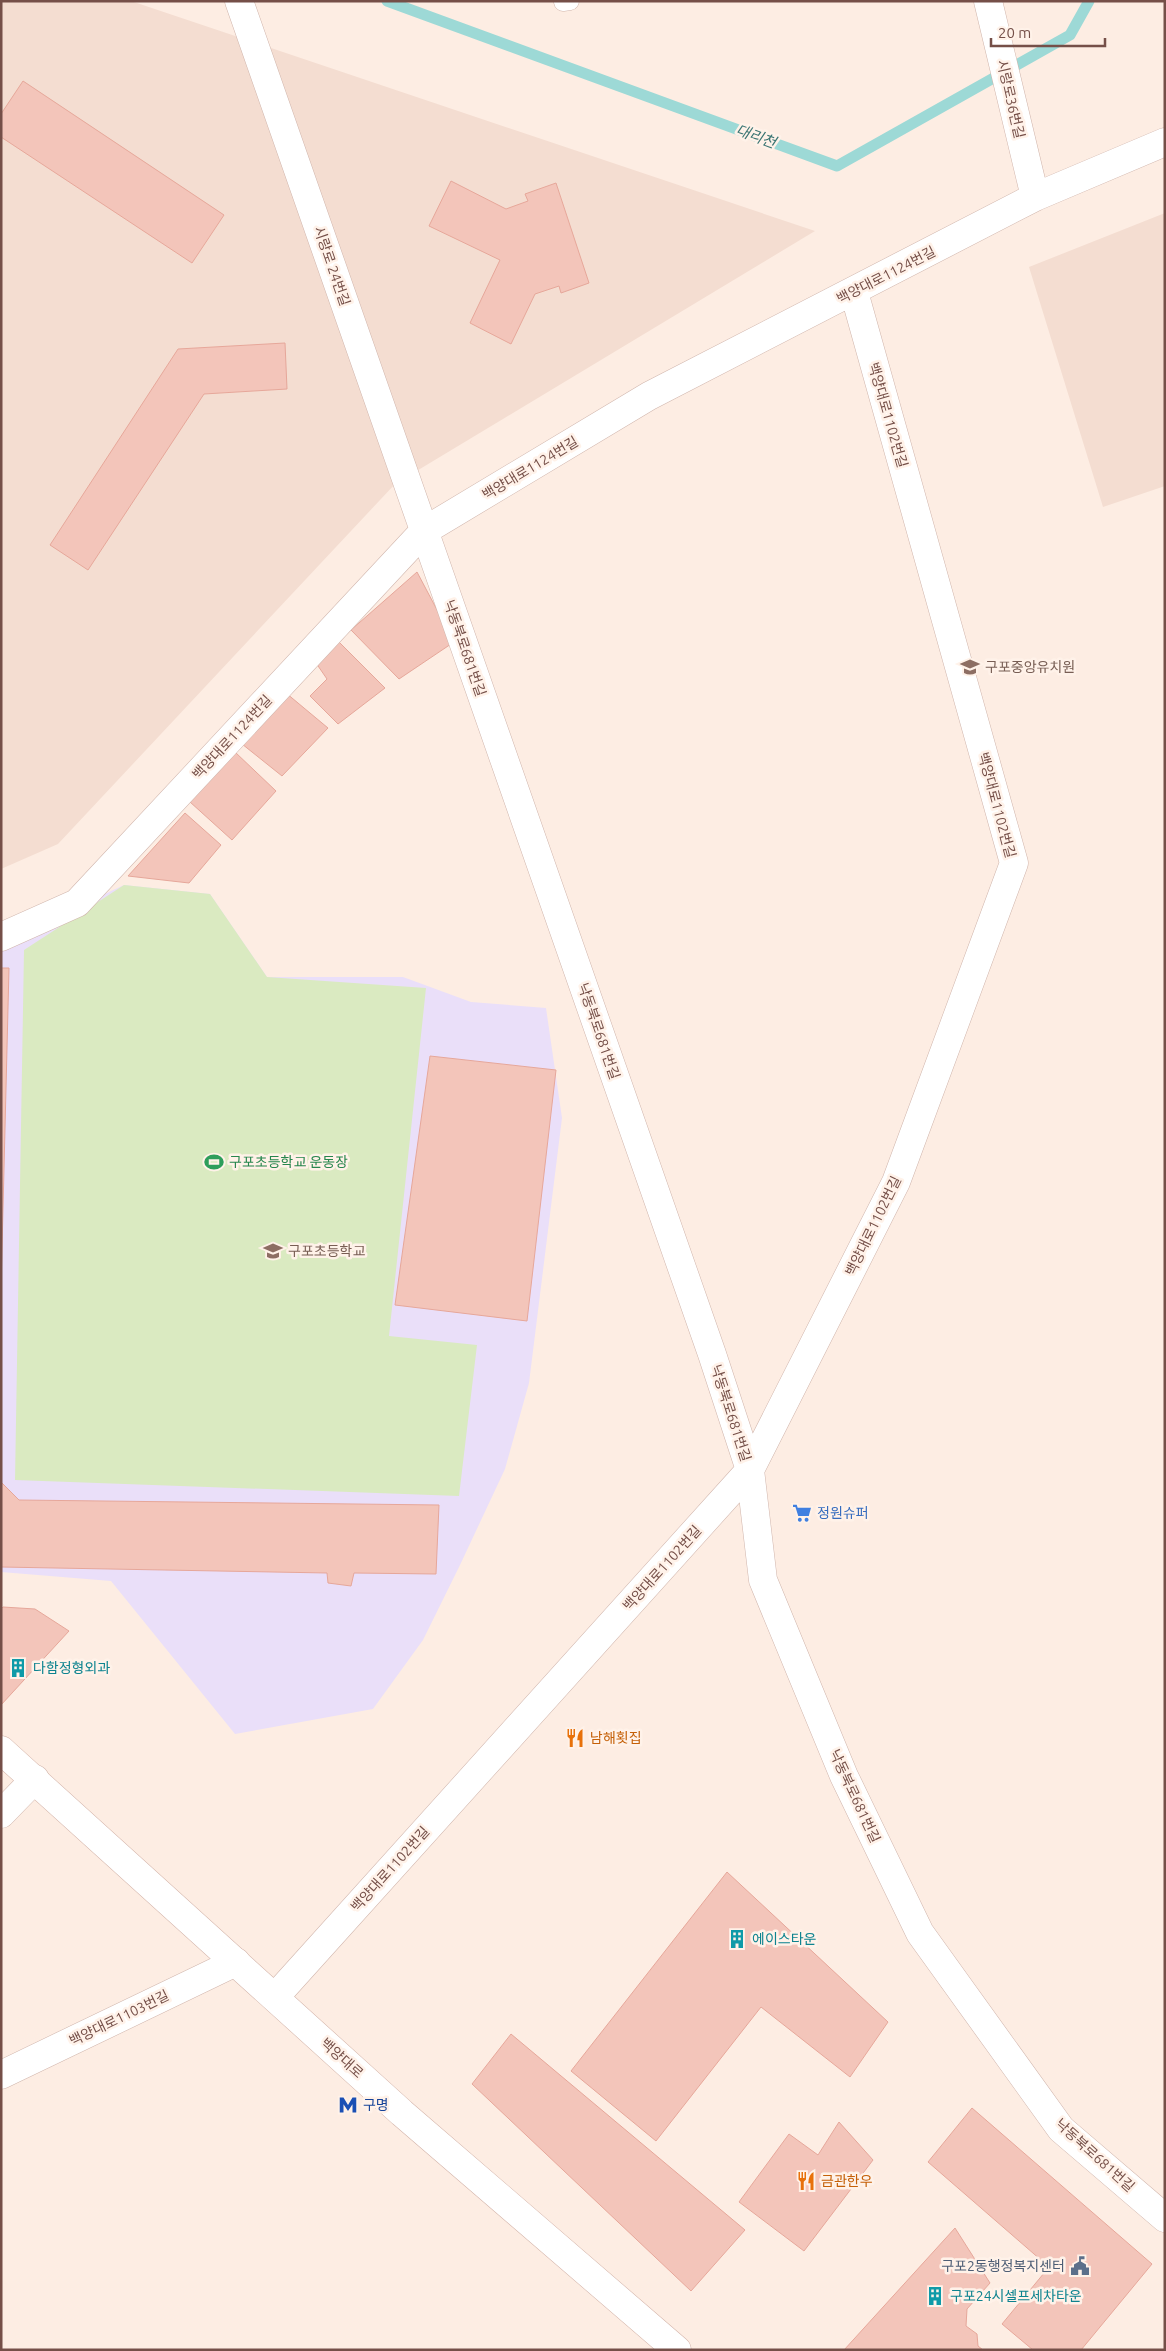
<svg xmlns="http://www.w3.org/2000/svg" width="1166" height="2351" viewBox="0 0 1166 2351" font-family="Ubuntu,'Noto Sans KR',sans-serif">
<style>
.residential{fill:#f4ddd1}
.education{fill:#eadff9}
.green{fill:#daeac1}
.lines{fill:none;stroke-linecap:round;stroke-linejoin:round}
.stream{stroke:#9dd9d6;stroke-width:11}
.building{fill:#f3c5ba;stroke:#e6a79a}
.lane-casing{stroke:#d0b5ac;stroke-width:19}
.street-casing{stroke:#d0b5ac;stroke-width:29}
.secondary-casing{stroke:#d3b3a9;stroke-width:29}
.lane{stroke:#fff;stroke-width:18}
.street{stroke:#fff;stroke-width:28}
.secondary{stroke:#fff;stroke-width:28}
.labels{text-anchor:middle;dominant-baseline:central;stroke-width:5;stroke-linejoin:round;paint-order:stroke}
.street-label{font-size:14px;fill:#754f48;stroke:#fff2e9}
.education-label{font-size:14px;fill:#785e54;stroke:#fff2e9;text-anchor:start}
.leisure-label{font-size:14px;fill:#27864d;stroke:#fff2e9;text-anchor:start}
.shop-label{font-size:14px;fill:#366cbe;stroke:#fff2e9;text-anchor:start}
.culture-label{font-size:14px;fill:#0d838f;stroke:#fff2e9;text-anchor:start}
.food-label{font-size:14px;fill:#c56008;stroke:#fff2e9;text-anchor:start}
.transit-label{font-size:14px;fill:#164399;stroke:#fff2e9;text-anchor:start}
.service-label{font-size:14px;fill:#4e5e75;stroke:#fff2e9;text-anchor:end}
.water-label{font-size:15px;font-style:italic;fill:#397472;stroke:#fff2e9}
</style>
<rect width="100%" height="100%" fill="#fdede3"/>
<!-- residential -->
<path class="residential" d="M1,1H131L815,231L395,484L58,844L1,869Z
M1165,213V486L1103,507L1029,267Z"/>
<!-- education -->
<path class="education" d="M124,885L210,894L267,977H403L471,1002L546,1008L562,1118L529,1383L505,1469L460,1565L423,1640L373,1709L235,1734L111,1581L1,1572V942Z"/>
<!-- green -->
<path class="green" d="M124,885L210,894L267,977L426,988L389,1336L477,1345L459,1496L15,1480L24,950Z"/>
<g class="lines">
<!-- stream -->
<path class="stream" d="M387,1L837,166L1070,35L1089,1"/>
</g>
<!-- building -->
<path class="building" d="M23,81L224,215L192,263L1,137V114Z
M451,181L506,209L528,201L525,194L556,183L589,283L561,293L559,286L535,294L511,344L470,323L500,260L429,226Z
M285,343L287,389L204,394L88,570L50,545L178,349Z
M417,572L454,642L399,679L351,630Z
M338,641L385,688L338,724L310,696L327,679L316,663Z
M286,693L328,728L282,776L242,744Z
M235,752L276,791L232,840L190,802Z
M185,813L221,845L189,883L128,876Z
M1,968H9L1,1289Z
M430,1056L556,1070L527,1321L395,1305Z
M1,1482L19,1500L439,1505L436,1574L354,1573L351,1586L328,1583L327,1573L1,1567Z
M3,1607L35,1609L69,1631L1,1705V1609Z
M727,1872L888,2022L850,2077L761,2007L656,2141L571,2071Z
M511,2034L745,2230L691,2291L472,2084Z
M972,2108L1152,2264L1081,2350H1033L1002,2324L1049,2267L928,2162Z
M839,2122L873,2160L804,2251L739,2202L789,2134L818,2155Z
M955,2228L990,2283L967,2309L966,2326L977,2334L978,2346L983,2350H844Z"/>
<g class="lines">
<!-- lane casing -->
<g class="lane-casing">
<path id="lane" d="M563,2L570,1"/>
</g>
<!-- street casing -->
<g class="street-casing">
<path id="street" d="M239,1L712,1354L750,1470L763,1580L844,1776L920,1933L1061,2129L1165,2218
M988,1L1035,197
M1,937L77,903L424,531L649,396L1035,197L1165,142
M1,1814L35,1779
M275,1997L750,1470L896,1182L1014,863L854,292
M1,2075L236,1962"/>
</g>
<!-- secondary casing -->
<g class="secondary-casing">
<path id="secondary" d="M1,1750L402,2113L677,2350"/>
</g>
<!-- lane -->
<use href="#lane" class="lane"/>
<!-- street -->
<use href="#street" class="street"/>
<!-- secondary -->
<use href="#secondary" class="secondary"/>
</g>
<!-- icons -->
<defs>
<g id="school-bare" transform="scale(1.5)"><path d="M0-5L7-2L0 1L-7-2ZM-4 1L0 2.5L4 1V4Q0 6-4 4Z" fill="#8d6e63" stroke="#fff2e9" stroke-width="2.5" paint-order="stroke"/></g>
<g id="stadium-bare" transform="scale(1.5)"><path d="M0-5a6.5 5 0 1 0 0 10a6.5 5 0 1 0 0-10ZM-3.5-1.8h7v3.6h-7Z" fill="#2e9e5b" stroke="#fff2e9" stroke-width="2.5" paint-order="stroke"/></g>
<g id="supermarket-bare" transform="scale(1.5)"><path d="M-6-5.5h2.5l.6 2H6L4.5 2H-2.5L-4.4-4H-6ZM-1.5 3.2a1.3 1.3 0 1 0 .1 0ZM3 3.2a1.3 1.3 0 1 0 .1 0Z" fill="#3f7fe0" stroke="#fff2e9" stroke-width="2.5" paint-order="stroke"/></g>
<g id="building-bare" transform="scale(1.5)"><path d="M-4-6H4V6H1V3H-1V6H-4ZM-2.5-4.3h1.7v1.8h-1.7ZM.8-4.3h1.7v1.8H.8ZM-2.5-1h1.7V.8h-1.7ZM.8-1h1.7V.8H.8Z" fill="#0f9aa8" stroke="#fff2e9" stroke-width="2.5" paint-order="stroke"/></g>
<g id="restaurant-bare" transform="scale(1.5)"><path d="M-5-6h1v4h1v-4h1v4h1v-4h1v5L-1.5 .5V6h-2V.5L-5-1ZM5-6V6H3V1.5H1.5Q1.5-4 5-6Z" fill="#e8710a" stroke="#fff2e9" stroke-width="2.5" paint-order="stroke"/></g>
<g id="metro-bare" transform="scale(1.5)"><path d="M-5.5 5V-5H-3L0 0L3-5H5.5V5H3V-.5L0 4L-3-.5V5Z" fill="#1a4fb4" stroke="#fff2e9" stroke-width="2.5" paint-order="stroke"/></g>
<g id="civic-bare" transform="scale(1.5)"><path d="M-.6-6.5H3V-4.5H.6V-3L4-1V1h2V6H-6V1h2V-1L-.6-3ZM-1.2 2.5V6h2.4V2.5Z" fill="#5c6f8a" stroke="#fff2e9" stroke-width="2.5" paint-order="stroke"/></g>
</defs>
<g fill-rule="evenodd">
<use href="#school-bare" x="970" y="667"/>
<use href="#stadium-bare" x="214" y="1162"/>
<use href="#school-bare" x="273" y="1251"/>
<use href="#supermarket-bare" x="802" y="1513"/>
<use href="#building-bare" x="18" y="1668"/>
<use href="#restaurant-bare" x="575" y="1738"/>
<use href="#building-bare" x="737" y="1939"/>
<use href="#metro-bare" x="348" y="2105"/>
<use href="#restaurant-bare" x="806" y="2181"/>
<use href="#civic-bare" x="1080" y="2266"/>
<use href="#building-bare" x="935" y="2296"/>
</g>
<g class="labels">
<!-- street labels -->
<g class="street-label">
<text transform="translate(1011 99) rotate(77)">시랑로36번길</text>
<text transform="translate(332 266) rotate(71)">시랑로 24번길</text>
<text transform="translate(886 275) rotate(-27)">백양대로1124번길</text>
<text transform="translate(888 415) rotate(74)">백양대로1102번길</text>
<text transform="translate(530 468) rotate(-31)">백양대로1124번길</text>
<text transform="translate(465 648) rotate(71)">낙동북로681번길</text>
<text transform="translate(232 737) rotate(-47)">백양대로1124번길</text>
<text transform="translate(997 805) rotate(75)">백양대로1102번길</text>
<text transform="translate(599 1031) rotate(71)">낙동북로681번길</text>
<text transform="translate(873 1226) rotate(-64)">백양대로1102번길</text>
<text transform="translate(731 1413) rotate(72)">낙동북로681번길</text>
<text transform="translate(662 1568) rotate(-48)">백양대로1102번길</text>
<text transform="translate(855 1796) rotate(65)">낙동북로681번길</text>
<text transform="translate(390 1869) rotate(-48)">백양대로1102번길</text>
<text transform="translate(119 2018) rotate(-26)">백양대로1103번길</text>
<text transform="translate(342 2058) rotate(42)">백양대로</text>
<text transform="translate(1095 2155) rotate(42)">낙동북로681번길</text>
</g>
<!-- education labels -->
<g class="education-label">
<text x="985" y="667">구포중앙유치원</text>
<text x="288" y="1251">구포초등학교</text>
</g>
<!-- leisure labels -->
<g class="leisure-label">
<text x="229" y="1162">구포초등학교 운동장</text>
</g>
<!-- shop labels -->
<g class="shop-label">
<text x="817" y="1513">정원슈퍼</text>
</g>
<!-- culture labels -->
<g class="culture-label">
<text x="33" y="1668">다함정형외과</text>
<text x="752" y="1939">에이스타운</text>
<text x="950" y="2296">구포24시셀프세차타운</text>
</g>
<!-- food labels -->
<g class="food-label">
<text x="590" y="1738">남해횟집</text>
<text x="821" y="2181">금관한우</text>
</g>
<!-- transit labels -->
<g class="transit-label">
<text x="363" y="2105">구명</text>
</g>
<!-- service labels -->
<g class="service-label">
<text x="1065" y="2266">구포2동행정복지센터</text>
</g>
<!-- water labels -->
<g class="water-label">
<text transform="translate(756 136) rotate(20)">대리천</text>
</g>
</g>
<!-- border -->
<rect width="1166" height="2351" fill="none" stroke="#754f48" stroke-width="5"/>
<!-- scale -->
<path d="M991 38v8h114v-8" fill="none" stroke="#754f48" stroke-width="2.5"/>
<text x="998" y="38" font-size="15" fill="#754f48" stroke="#fff2e9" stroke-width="4" paint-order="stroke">20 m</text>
</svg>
